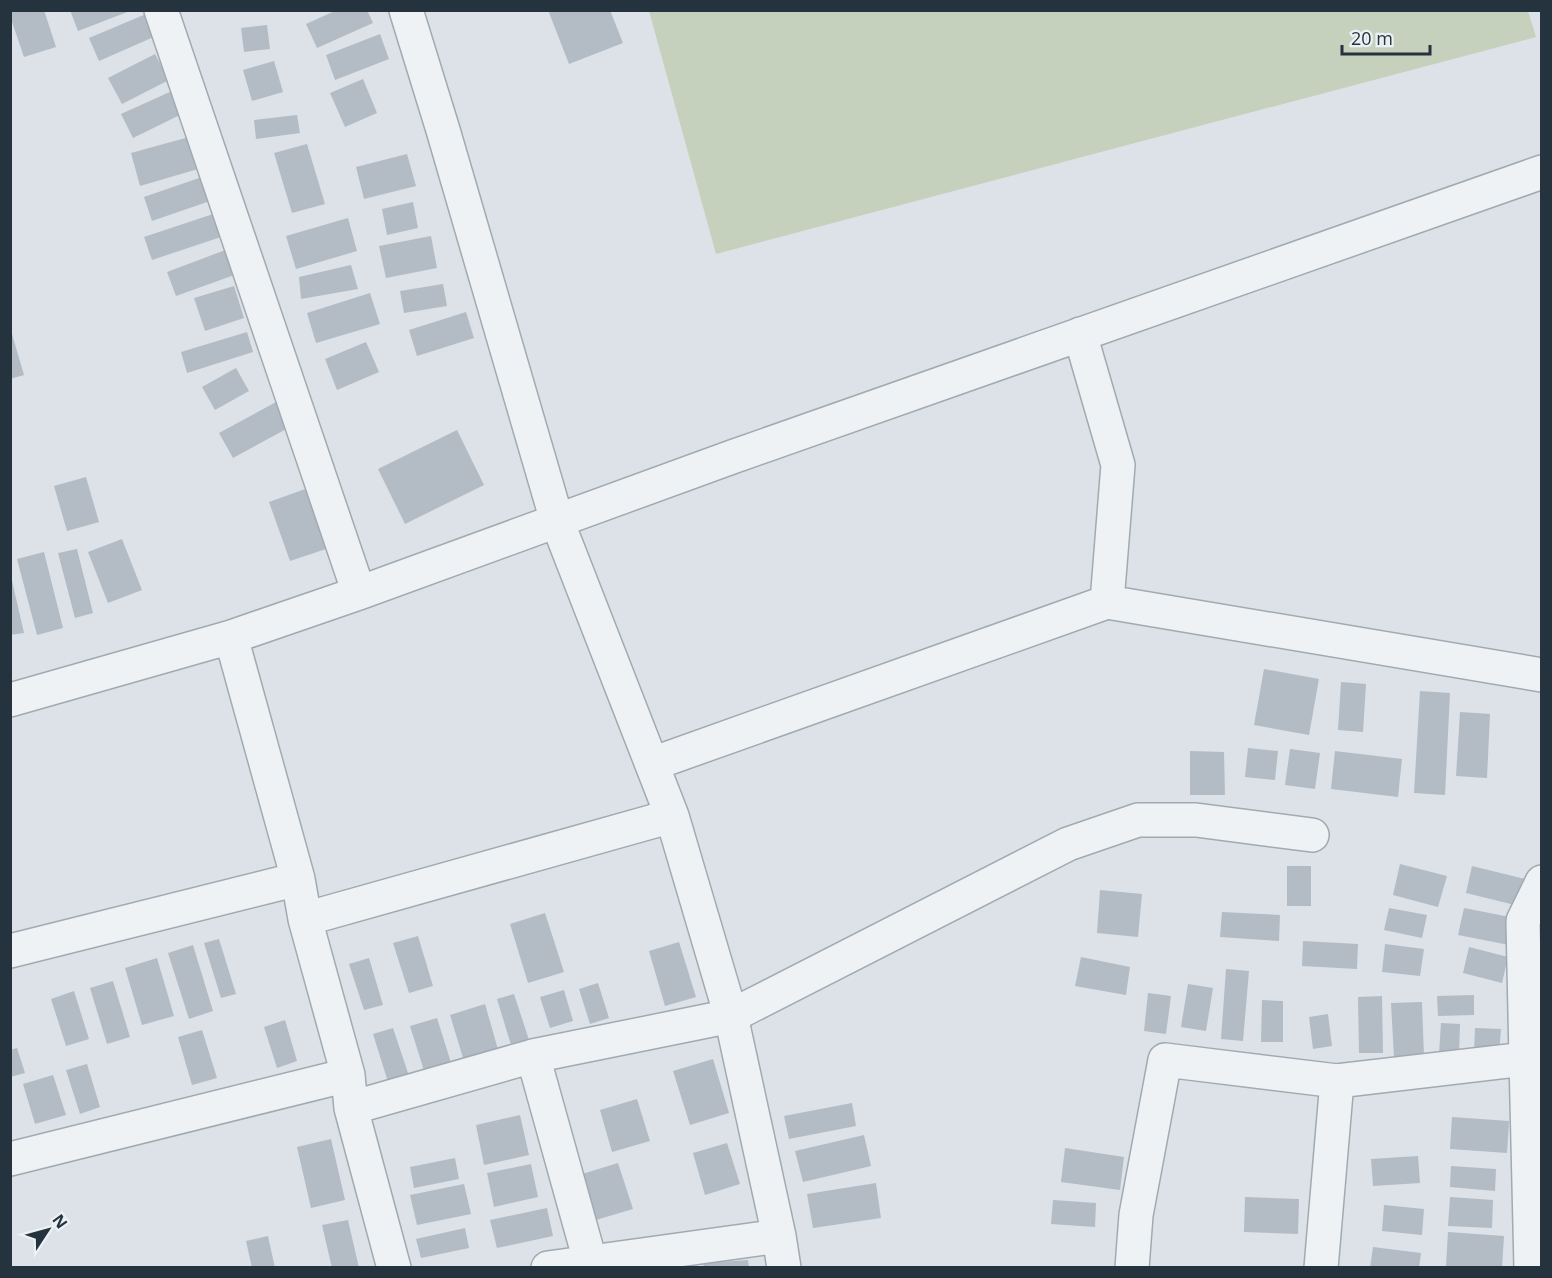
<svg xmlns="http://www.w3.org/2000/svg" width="1552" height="1278" viewBox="0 0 1552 1278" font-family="'Open Sans',sans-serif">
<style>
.green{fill:#c6d1bd}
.building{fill:#b3bcc4}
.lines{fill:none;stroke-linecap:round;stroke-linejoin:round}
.minor-casing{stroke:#a1aab1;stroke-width:36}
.minor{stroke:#eff2f5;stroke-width:33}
</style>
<rect width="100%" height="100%" fill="#dce2e7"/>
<!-- green -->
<path class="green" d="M1528,11L1536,37L716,254L649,11Z"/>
<!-- building -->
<path class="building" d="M10,10H44L56,47L24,57L10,16Z
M70,10H130V11L78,31Z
M337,10H367L373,23L317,48L306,24Z
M548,10H610L623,43L569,64Z
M146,14L156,36L99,61L89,38Z
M267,25L270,49L244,52L241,28Z
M380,34L389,59L335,80L326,55Z
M155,54L169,80L122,104L108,78Z
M274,61L283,92L252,101L243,70Z
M363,79L377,113L345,127L330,93Z
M172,91L182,114L133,138L121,114Z
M297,115L300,133L256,139L254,120Z
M189,137L198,169L140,186L131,153Z
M307,144L325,204L292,213L274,153Z
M407,154L416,186L364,199L356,167Z
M202,177L210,201L152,221L144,197Z
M413,202L418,228L387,235L382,209Z
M219,212L227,235L152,260L144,237Z
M348,218L357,251L296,269L286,236Z
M431,236L437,268L386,278L379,246Z
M228,249L237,274L176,296L167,272Z
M351,265L358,289L301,299L299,277Z
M443,284L447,306L404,313L400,291Z
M234,286L244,318L205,331L194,298Z
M370,293L380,324L316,343L307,313Z
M466,312L474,338L417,356L409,330Z
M10,327L24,375L10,379Z
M247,332L253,352L187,373L181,352Z
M366,342L379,372L337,390L325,359Z
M236,368L249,391L215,410L202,387Z
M276,402L290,427L233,458L219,433Z
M457,430L484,485L405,524L378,469Z
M86,477L99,522L67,531L54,486Z
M308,488L329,548L290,561L269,502Z
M122,539L142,590L108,603L88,552Z
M77,549L93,613L75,618L58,553Z
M44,552L63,628L37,635L17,559Z
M10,572L24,633L10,635Z
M1264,669L1319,679L1309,735L1254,725Z
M1341,682L1366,684L1363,732L1338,730Z
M1420,691L1450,693L1445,795L1414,793Z
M1460,712L1490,714L1487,778L1456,776Z
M1248,748L1278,751L1275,780L1245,777Z
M1290,749L1320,753L1315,789L1285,785Z
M1190,751L1224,752L1225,795H1190Z
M1335,751L1402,759L1398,797L1331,789Z
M1400,864L1447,876L1438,907L1393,895Z
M1287,866H1311V906H1287Z
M1472,866L1529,880L1523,907L1466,893Z
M1100,890L1142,894L1138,937L1097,933Z
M1389,908L1427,915L1422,938L1384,930Z
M1464,908L1515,918L1509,945L1458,935Z
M1222,912L1280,915L1279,941L1220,937Z
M545,913L564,972L528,983L510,924Z
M418,936L433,986L409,993L393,943Z
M219,939L236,994L221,998L204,943Z
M1303,941L1358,944L1357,969L1302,966Z
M679,942L696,997L665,1006L649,951Z
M1385,944L1424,949L1420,976L1382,972Z
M193,945L213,1011L189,1019L168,953Z
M1469,947L1508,957L1502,983L1463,973Z
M1081,957L1130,967L1126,995L1075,986Z
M157,958L174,1016L142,1025L125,968Z
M369,958L383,1005L364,1010L349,964Z
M1226,969L1249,971L1243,1041L1221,1039Z
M113,981L130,1037L107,1044L90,988Z
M598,983L609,1018L590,1024L579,989Z
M1188,984L1213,988L1206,1031L1181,1027Z
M564,990L573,1021L550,1028L540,997Z
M74,991L89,1039L66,1046L51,999Z
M1148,993L1171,996L1166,1034L1144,1031Z
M514,994L529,1040L511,1045L497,999Z
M1474,995V1015L1438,1016L1437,996Z
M1382,996L1383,1053H1359L1358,997Z
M1262,1000L1283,1001V1042H1261Z
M1422,1002L1424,1057L1394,1058L1391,1003Z
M485,1004L501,1060L467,1071L450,1015Z
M1328,1014L1332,1046L1313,1049L1309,1017Z
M437,1018L453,1069L426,1077L410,1026Z
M285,1020L297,1061L277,1068L264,1027Z
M1441,1023L1460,1024L1459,1055L1439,1054Z
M393,1028L409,1076L388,1082L373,1034Z
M1475,1028L1501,1029L1499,1055L1474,1054Z
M202,1030L217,1078L192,1085L178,1037Z
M17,1048L25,1073L10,1077V1050Z
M713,1059L729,1113L690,1125L673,1071Z
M87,1064L100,1107L80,1114L66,1070Z
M53,1075L66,1115L35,1124L23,1084Z
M637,1099L650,1141L612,1152L600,1110Z
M852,1103L856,1126L789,1139L784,1116Z
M520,1115L529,1155L484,1165L476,1125Z
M1452,1117L1509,1121L1507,1153L1450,1149Z
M864,1135L871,1166L803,1182L795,1151Z
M331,1139L345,1200L311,1208L297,1147Z
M727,1143L740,1184L705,1195L693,1153Z
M1065,1148L1124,1157L1120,1190L1061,1182Z
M1418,1156L1420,1183L1373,1186L1371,1159Z
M455,1158L459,1179L414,1188L410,1167Z
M618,1163L633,1209L596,1220L582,1174Z
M531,1164L538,1197L494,1207L487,1173Z
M1451,1166L1496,1169L1495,1191L1450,1187Z
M876,1183L881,1218L813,1228L807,1194Z
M464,1184L471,1214L417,1225L410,1195Z
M1245,1197L1299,1199L1298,1234L1244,1232Z
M1450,1197L1493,1200L1492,1228L1448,1226Z
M1053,1200L1096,1203L1095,1227L1051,1224Z
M1384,1205L1424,1209L1422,1235L1382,1231Z
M547,1208L553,1236L497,1248L490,1220Z
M348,1220L359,1268H332L322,1225Z
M465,1228L469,1248L421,1258L416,1239Z
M1448,1232L1504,1236L1502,1268L1446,1266Z
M268,1236L275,1268H252L246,1241Z
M1373,1247L1421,1253L1419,1268H1370Z
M748,1260L749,1268H704L703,1263Z"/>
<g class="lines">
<!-- minor casing -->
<g class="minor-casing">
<path id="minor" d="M161,10L359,593
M406,10L443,130L557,521L672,816L731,1016L779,1236L784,1268
M1080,334L1118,465L1107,602
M10,700L231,637L359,593L732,457L1542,172
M652,764L1107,602L1542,675
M298,879L305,919L348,1075L351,1108L394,1268
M305,919L672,816
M10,951L298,879L231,637
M533,1056L592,1268
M1526,1059L1531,1268
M351,1108L533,1056L731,1016L1068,844L1138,820H1196L1312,835
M10,1159L348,1075
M548,1268L779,1236
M1132,1268L1136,1215L1165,1060L1337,1081L1526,1059L1523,921L1542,882
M1321,1268L1337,1081"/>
</g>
<!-- minor -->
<use href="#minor" class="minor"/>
</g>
<!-- border -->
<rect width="1552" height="1278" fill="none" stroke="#25333e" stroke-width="24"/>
<!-- north arrow -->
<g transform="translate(48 1230) rotate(54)" stroke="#ebf1f5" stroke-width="4.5" paint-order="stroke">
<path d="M0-4.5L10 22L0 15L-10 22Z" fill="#25333e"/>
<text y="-9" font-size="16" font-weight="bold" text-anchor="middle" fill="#25333e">N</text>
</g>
<!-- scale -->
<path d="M1342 45v9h88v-9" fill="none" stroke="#25333e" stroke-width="3"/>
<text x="1351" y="45" font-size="18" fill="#25333e" stroke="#ebf1f5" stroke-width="4.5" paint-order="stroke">20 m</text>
</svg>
